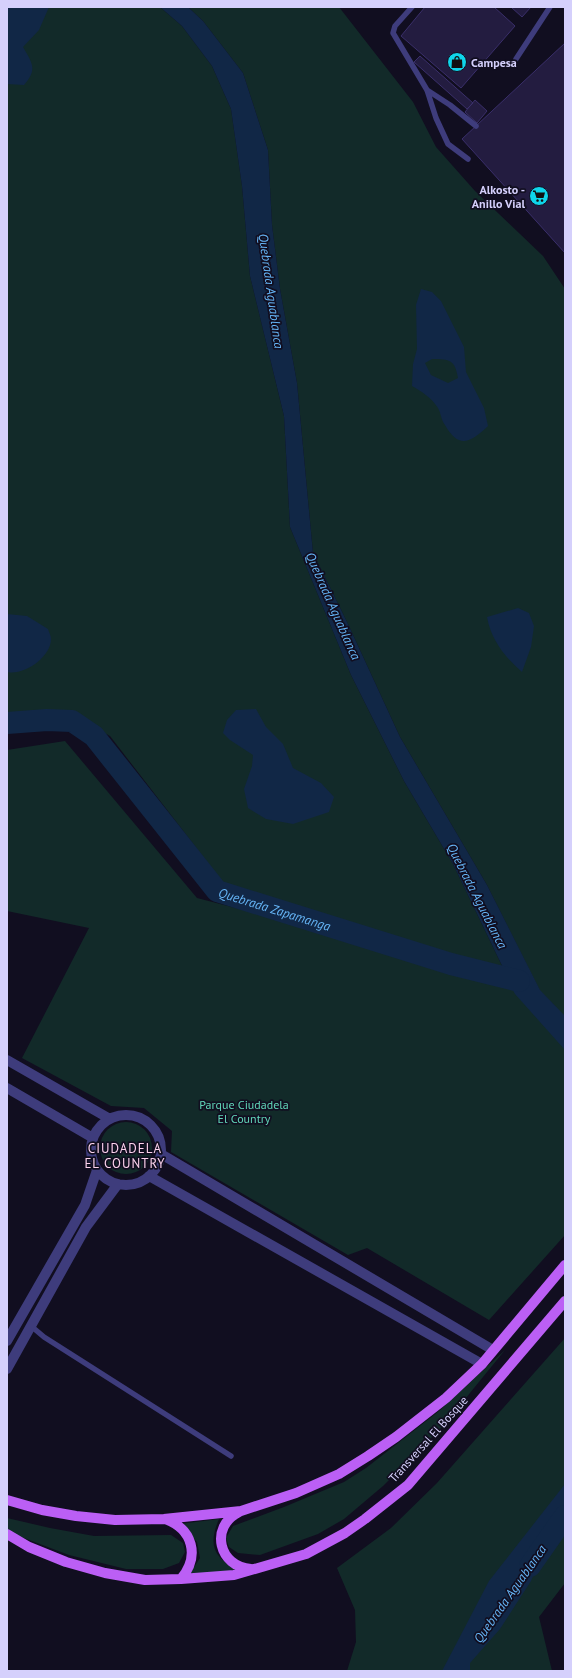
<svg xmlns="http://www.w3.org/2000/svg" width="572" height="1678" viewBox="0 0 572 1678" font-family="'PT Sans',sans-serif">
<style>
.green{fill:#122a29}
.water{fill:#112746;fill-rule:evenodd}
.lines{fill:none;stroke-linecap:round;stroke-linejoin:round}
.river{stroke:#112746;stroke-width:22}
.building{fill:#231c40;stroke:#3a2f6a}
.lane{stroke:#3e3c7c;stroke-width:5.5}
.street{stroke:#3e3c7c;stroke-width:10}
.primary{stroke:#bb5ff5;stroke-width:10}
.labels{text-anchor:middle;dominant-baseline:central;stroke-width:3.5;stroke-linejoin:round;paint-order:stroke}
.poi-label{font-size:12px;font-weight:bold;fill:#d5d0fc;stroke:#110e20;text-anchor:start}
.park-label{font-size:12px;fill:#61d7b9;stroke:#110e20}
.street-label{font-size:12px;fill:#d5d0fc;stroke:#110e20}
.water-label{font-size:13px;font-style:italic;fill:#65b4f5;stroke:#110e20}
.neighbourhood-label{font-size:13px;letter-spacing:1px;fill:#fcd2ed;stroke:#110e20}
</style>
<rect width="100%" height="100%" fill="#110e20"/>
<!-- green -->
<path class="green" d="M7,7H160L182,26L212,66L231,109L242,186L250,276L284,416L290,527L351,675L404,781L453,864L506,974L461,966L507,978L555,1006L540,991L487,885L400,737L348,624L313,553L297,383L280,289L272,225L268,150L243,73L203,21L188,7H339L413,102L436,147L475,191L543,256L565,289V1235L489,1320L367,1248L348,1255L171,1152L172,1131L144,1108L111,1106L22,1058L89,928L7,911V750L65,741L197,898L448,963L225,885L110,736L67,713H7Z
M100 1148a26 26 0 1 1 52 0a26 26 0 1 1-52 0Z
M565,1338V1583L539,1617L552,1671H347L356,1642L355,1610L337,1568L391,1528L437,1483Z
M505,1350L443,1426L383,1486L344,1519L318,1534L260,1555L238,1553L229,1547L226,1538L233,1526L284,1507L344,1482L366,1468L439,1411Z
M7,1518L50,1528L94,1536L171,1535L183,1543L185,1552L179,1563L163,1569H126L69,1555L16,1535L7,1529Z
M219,1519C208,1545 213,1557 238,1570L189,1575L200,1558L197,1542L180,1524Z"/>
<!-- water -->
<path class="water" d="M7,7H49L39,30L23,47C32,63 38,69 24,85L7,84Z
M160,7H188L203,21L243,73L268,150L272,225L280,289L297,383L313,553L348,624L400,737L487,885L540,990L565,1016V1050L515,994L510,985L506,974L453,864L404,781L351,675L290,527L284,416L250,276L242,186L231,109L212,66L182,26Z
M421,289L432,292L441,301L464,347L466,372L484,408L488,426C471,442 459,450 445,425C441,420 441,413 438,408C432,398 421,391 412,386L413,364L417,349L416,305ZM432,359C450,359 455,360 458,378L448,383L431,375L425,363Z
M518,608L529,613L534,626L531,647L522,672C505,657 491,640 487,617Z
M7,614L27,616L48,629C49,632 51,636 51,639C51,657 24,676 7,672Z
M256,709L266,727L283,744L293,768L321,783L334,797L329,812L293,824L266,819L248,808L244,789L252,766L253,755L230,740L223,733L227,720L236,710Z
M565,1484V1504L556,1520L531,1581L500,1629L470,1663V1671H442L489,1581Z"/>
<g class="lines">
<!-- river -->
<g class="river">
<path id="s1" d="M7,723L47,720L72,721L94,736L217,891L451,964L519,981"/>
<path d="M530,1566L565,1516"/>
</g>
</g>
<!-- building -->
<path class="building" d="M425,7H494L515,26L461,88L401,36Z
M511,7H531L522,17Z
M565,43V253L462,139Z
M420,56L473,103L467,109L414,62Z
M475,100L487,111L477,123L465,112Z"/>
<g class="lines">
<!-- lane -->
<path class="lane" d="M412,7L395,26L393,33L427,90L436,118L448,144L468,159
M516,59L550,7
M427,90L450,105L476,126
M31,1326L44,1337L231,1456"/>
<!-- street -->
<path class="street" d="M7,1060L110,1119
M7,1088L93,1138
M91 1150a35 35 0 1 1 70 0a35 35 0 1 1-70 0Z
M161,1154L493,1350
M149,1176L482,1364
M7,1341L85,1205L97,1170
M7,1369L86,1227L118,1184"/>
<!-- primary -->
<path class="primary" d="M7,1500L42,1510L76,1516L115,1520L164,1519L241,1511L296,1493L339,1474L368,1456L396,1437L446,1398L482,1364L565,1265
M239,1512C209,1527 219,1567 251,1569
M165,1519C193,1529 200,1556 181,1579
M7,1534L29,1547L66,1562L105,1573L145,1580L181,1579L234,1575L306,1554L345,1533L365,1519L408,1485L565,1301"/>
</g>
<!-- icons -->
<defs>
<g id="shop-disc" transform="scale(1)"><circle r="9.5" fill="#0fd5ea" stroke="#110e20"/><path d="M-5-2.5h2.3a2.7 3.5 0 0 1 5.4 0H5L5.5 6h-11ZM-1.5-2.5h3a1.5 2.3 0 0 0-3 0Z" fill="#111"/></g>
<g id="supermarket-disc" transform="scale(1)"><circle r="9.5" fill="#0fd5ea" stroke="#110e20"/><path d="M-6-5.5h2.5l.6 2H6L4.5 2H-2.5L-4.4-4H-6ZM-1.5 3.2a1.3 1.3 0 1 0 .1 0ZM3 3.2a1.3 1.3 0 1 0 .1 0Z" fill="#111"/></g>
</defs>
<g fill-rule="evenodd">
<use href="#shop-disc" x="457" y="62"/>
<use href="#supermarket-disc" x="539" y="196"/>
</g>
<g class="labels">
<!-- poi labels -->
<g class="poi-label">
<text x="471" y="62">Campesa</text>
<text x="525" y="189" text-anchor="end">Alkosto -<tspan x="525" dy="14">Anillo Vial</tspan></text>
</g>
<!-- park labels -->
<g class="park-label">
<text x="244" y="1104">Parque Ciudadela<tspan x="244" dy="14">El Country</tspan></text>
</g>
<!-- street labels -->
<g class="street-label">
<text transform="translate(428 1439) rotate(-48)">Transversal El Bosque</text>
</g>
<!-- water labels -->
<g class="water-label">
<text transform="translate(271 291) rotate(82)">Quebrada Aguablanca</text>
<text transform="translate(333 606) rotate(66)">Quebrada Aguablanca</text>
<text transform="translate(477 896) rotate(63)">Quebrada Aguablanca</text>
<text stroke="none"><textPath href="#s1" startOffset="350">Quebrada Zapamanga</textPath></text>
<text transform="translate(510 1594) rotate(-55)">Quebrada Aguablanca</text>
</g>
<!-- neighbourhood labels -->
<g class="neighbourhood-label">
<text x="125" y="1148">CIUDADELA<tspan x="125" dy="15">EL COUNTRY</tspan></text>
</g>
</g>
<!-- border -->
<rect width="572" height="1678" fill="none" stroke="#d5d0fc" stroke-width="16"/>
</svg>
